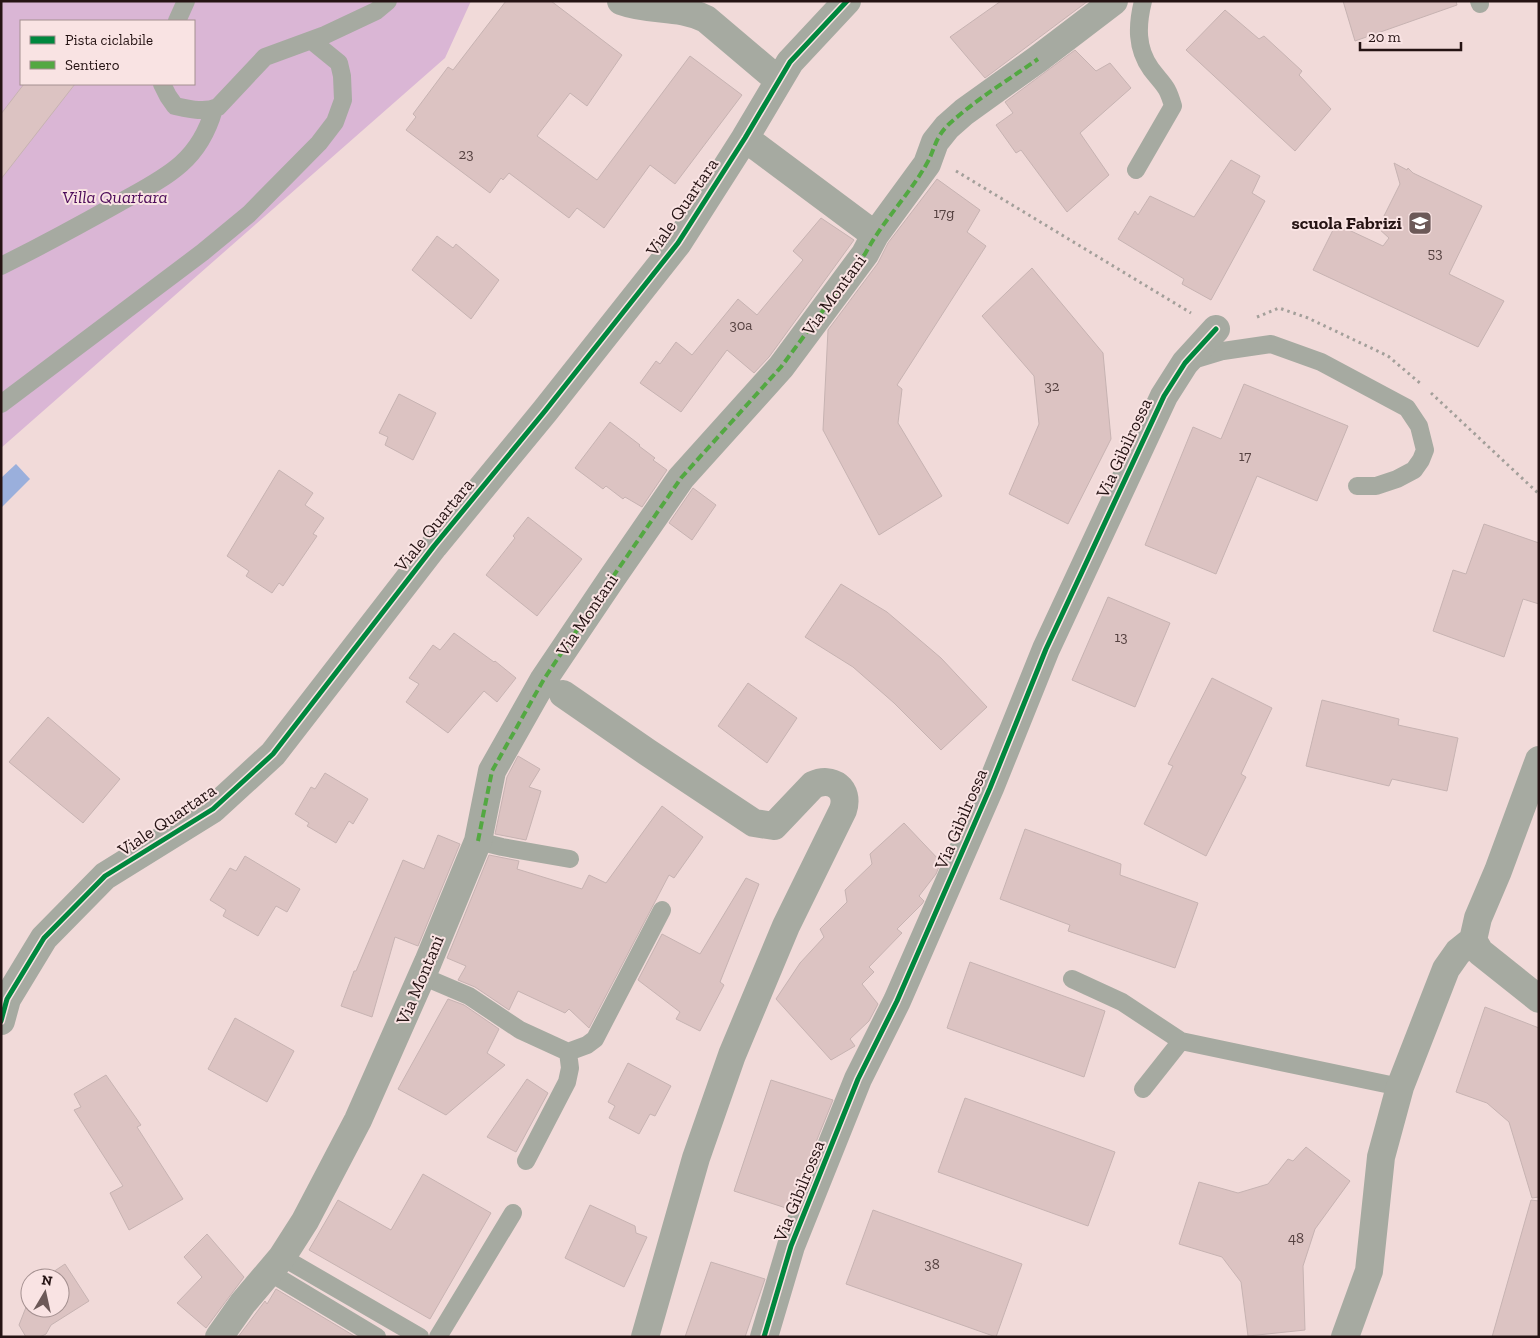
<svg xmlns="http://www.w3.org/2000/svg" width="1540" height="1338" viewBox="0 0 1540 1338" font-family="'Zilla Slab',serif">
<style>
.green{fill:#dab6d5;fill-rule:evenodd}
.water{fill:#9aafdc}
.building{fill:#dcc3c2;stroke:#c7b3b2}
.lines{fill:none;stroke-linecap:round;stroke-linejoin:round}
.path{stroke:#a39f9a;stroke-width:3;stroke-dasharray:2.5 4;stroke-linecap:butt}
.lane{stroke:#a6aaa1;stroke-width:18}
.street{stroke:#a6aaa1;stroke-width:28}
.quiet{stroke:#53a842;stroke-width:4;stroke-dasharray:8 4;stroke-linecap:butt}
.cycleway-casing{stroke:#f9e3e3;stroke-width:8}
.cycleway{stroke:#00873e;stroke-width:5}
.labels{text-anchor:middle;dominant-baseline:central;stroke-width:4;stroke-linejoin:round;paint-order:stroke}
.number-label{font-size:15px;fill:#554140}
.park-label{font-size:18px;font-style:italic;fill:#4d0c5a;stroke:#f9e3e3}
.street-label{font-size:18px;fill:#251313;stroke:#f9e3e3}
.poi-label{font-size:18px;font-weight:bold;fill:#251313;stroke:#f9e3e3;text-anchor:end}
</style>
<rect width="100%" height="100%" fill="#f1dad9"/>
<!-- green -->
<path class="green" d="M1,1H471L445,58L1,448ZM21,21H194V84H21Z"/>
<!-- water -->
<path class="water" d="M16,464L30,479L2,507L1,478Z"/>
<!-- building -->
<path class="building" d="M506,1H551L622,55L587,106L570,93L537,136L597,180L690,56L742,95L675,184L650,165L604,228L577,208L569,218L509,173L503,180L501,178L490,193L406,130L416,117L413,114L448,67L453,70Z
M1001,1H1088L985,78L950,37Z
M1343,1H1456L1457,5L1355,41Z
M1225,10L1259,39L1264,36L1302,71L1299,75L1331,109L1295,151L1186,50Z
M1075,50L1096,71L1110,63L1131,88L1080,133L1109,175L1067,212L1021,150L1016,153L996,125L1013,113L1005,102Z
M24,84H75L1,179V114Z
M1231,160L1260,176L1252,193L1265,201L1211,300L1182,284L1184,279L1118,239L1135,211L1138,215L1150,196L1194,217Z
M1394,163L1407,170L1408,168L1413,173L1482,206L1449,274L1504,301L1478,347L1313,270L1336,224L1383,246L1389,238L1378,228L1400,184Z
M937,179L980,210L967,232L986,246L897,385L902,389L898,423L942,496L879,535L823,430L828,330L878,263L888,243Z
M821,218L854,240L769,357L754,373L727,350L681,412L640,383L656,361L660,364L676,342L692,355L738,299L757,315L803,260L793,251Z
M437,236L453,248L456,244L499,280L471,319L412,270Z
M1032,268L1103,353L1111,439L1068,524L1009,494L1039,424L1034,376L982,316Z
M1244,384L1348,426L1317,501L1257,476L1216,574L1145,545L1193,427L1221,439Z
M399,394L436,413L413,460L385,445L388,437L379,433Z
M610,422L640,445L639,446L655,458L653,460L667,470L642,507L625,497L623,499L606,486L603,489L575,468Z
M279,470L313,493L305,505L324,518L313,534L317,536L283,586L279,583L272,593L246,576L249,571L227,556Z
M693,488L716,505L692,540L669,523Z
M528,517L582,559L537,616L486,575L515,538L513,536Z
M1484,524L1539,543V604L1523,599L1504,657L1433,631L1453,570L1466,574Z
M841,584L887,612L941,658L987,707L941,750L894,703L853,667L805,637Z
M1108,597L1170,623L1135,707L1072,680Z
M454,633L494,662L495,661L516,678L497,702L484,691L448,733L406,702L419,684L409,678L433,645L440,650Z
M1212,678L1272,708L1241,774L1246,777L1206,856L1144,824L1173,766L1168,764Z
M748,683L797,718L767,763L718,726Z
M1322,700L1399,719L1398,725L1458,738L1447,791L1392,779L1389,786L1306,766Z
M48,717L120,779L83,823L9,762Z
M518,756L540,769L529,787L541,791L526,840L495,834L507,777Z
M325,773L368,799L353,824L349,821L336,843L307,826L309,823L295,814L311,787L315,789Z
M662,806L703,837L674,878L669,875L589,1028L569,1009L565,1013L518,991L509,1010L475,987L458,980L466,966L447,958L489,855L519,861L517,869L582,889L589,875L606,883Z
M904,823L941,862L936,874L919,896L924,901L922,904L897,929L902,933L869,967L874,972L862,984L878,1004L869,1021L850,1039L855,1046L831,1060L776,999L800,963L824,937L820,929L847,902L845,890L872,864L870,854Z
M1025,829L1121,864L1120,875L1198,903L1175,968L1068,931L1070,925L1000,899Z
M438,835L460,844L418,946L395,937L372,1017L341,1006L354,971H356L403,860L424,869Z
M245,856L300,889L287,912L276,906L258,936L223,916L226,910L210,900L230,868L236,871Z
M746,878L759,884L720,982L724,985L700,1031L676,1019L680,1012L638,980L662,934L700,954Z
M970,962L1105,1011L1084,1077L947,1028Z
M448,999L464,1005L499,1029L487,1053L505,1065L446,1115L398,1089Z
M1485,1007L1539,1028V1197L1532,1198L1509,1122L1487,1103L1456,1092Z
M235,1018L294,1051L267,1102L208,1069Z
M628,1063L671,1086L655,1116L650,1114L639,1134L609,1118L615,1106L608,1102Z
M106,1075L141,1125L137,1127L183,1199L129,1230L110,1193L123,1186L74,1110L81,1107L74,1094Z
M527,1079L548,1093L516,1152L487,1137Z
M771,1080L833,1100L789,1209L734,1191Z
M965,1098L1115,1152L1088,1226L938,1172Z
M1306,1147L1350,1181L1315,1229L1303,1266L1305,1330L1248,1336L1241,1282L1222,1257L1179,1244L1199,1182L1238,1193L1268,1184L1288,1159L1293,1161Z
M423,1174L491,1213L430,1319L309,1250L338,1200L391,1230Z
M1531,1200L1539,1201V1337H1492Z
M590,1205L635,1226L636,1233L647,1237L624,1287L565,1258Z
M873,1210L1022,1264L996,1337L846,1284Z
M207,1234L244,1277L206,1328L177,1303L202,1277L184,1257Z
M711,1262L765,1279L745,1337H685Z
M65,1264L89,1301L51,1325L46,1334L40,1337H26L19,1325L30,1297V1308H60V1278H44Z
M276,1289L356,1337H238L265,1301L267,1304Z"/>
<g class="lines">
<!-- path -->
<path class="path" d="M956,171L1191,313
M1257,317L1279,308L1308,318L1388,356L1421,384
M1431,393L1539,494"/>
<!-- lane -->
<path class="lane" d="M1479,1L1480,4
M177,21L186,1
M162,84L168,96L175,106C189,109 205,113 218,107L265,57L325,35L376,11L388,1
M1136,170L1173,106C1167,85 1164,86 1151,69C1136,48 1137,25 1143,1
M1,266C41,246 80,225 119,203C140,191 163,180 181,164C198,149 208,130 214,109
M1190,361L1223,351L1271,344L1321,362L1407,408L1419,426L1425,450L1421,460L1414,470L1397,479L1376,486H1357
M1,404L203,252L249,214L319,143L335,122L343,100L342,76L339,63L312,41
M478,841L502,847L570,859
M422,976L469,996L520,1030L568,1052L587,1045L595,1039L662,910
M1072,979L1122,1002L1181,1041L1400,1087
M1143,1089L1181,1041
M526,1161L567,1082L570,1068L568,1052
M282,1257L420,1337
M269,1272L377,1337
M438,1337L513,1213"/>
<!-- street -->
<path class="street" d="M621,1C651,12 678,5 706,19L778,80
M745,138L875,235
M563,694L647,752L754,823L774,826L813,785C832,776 850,789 843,810L786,926L732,1055L696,1158L645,1337
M1539,760L1498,871L1478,918L1473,940L1480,952L1539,999
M1,1021L7,999L44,938L105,876L213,809L273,754L434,546L545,411L678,243L745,138L790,62L847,1
M219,1337L243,1303L282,1257L305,1221L358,1120L428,962L478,841L492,771L544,679L612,578L681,478L781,367L865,254L875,235L927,164L935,142L947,127L964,112L1038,59L1114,1
M764,1337L791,1246L858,1079L897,1001L990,788L1046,649L1164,396L1185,363L1216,329
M1345,1337L1369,1271L1381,1157L1400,1087L1446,969L1458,952L1473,940"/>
<!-- quiet -->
<path class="quiet" d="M478,841L492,771L544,679L612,578L681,478L781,367L865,254C882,222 908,196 926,165C935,150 934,139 948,125C975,100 1008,80 1038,59"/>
<!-- cycleway casing -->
<g class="cycleway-casing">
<path id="cycleway" d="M1,1021L7,999L44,938L105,876L213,809L273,754L434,546L545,411L678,243L745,138L790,62L847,1
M764,1337L791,1246L858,1079L897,1001L990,788L1046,649L1164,396L1185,363L1216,329"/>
</g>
<!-- cycleway -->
<use href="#cycleway" class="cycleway"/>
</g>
<!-- icons -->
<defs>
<g id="school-square" transform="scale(1.25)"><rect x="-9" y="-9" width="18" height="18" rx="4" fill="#6c5958" stroke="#f9e3e3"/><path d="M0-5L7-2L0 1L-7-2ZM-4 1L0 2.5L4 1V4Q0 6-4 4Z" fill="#fff"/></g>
</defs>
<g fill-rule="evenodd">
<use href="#school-square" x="1420" y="223"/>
</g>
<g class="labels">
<!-- number labels -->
<g class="number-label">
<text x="466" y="154">23</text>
<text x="944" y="213">17g</text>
<text x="1435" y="253">53</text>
<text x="741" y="325">30a</text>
<text x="1052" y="386">32</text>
<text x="1245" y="456">17</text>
<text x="1121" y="637">13</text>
<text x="1296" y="1238">48</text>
<text x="932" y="1264">38</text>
</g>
<!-- park labels -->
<g class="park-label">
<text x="115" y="197">Villa Quartara</text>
</g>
<!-- street labels -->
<g class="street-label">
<text transform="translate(682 207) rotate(-56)">Viale Quartara</text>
<text transform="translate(834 295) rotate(-54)">Via Montani</text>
<text transform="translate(1124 448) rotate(-65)">Via Gibilrossa</text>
<text transform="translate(434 525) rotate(-51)">Viale Quartara</text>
<text transform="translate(587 615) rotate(-56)">Via Montani</text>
<text transform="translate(961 819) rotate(-67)">Via Gibilrossa</text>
<text transform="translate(167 820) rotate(-34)">Viale Quartara</text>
<text transform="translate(420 980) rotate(-67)">Via Montani</text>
<text transform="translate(799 1191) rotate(-68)">Via Gibilrossa</text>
</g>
<!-- poi labels -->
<g class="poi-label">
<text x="1402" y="223">scuola Fabrizi</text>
</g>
</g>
<!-- border -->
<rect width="1540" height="1338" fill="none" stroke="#251313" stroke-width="5"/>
<!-- legend -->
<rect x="20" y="20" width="175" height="65" fill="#f9e3e3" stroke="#a49090"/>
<rect x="30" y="36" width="25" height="8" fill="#00873e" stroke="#a49090"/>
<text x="65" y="45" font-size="15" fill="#251313">Pista ciclabile</text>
<rect x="30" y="61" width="25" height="8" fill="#53a842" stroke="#a49090"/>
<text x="65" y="70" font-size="15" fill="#251313">Sentiero</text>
<!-- north arrow -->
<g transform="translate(45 1293) rotate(9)"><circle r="24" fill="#f9e3e3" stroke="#a49090"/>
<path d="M0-4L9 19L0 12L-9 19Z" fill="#6c5958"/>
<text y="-8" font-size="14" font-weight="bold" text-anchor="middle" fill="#251313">N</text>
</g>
<!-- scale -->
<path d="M1360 42v8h101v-8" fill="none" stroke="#251313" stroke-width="2.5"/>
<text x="1368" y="42" font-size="15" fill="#251313" stroke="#f9e3e3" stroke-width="4" paint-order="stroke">20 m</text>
</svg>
